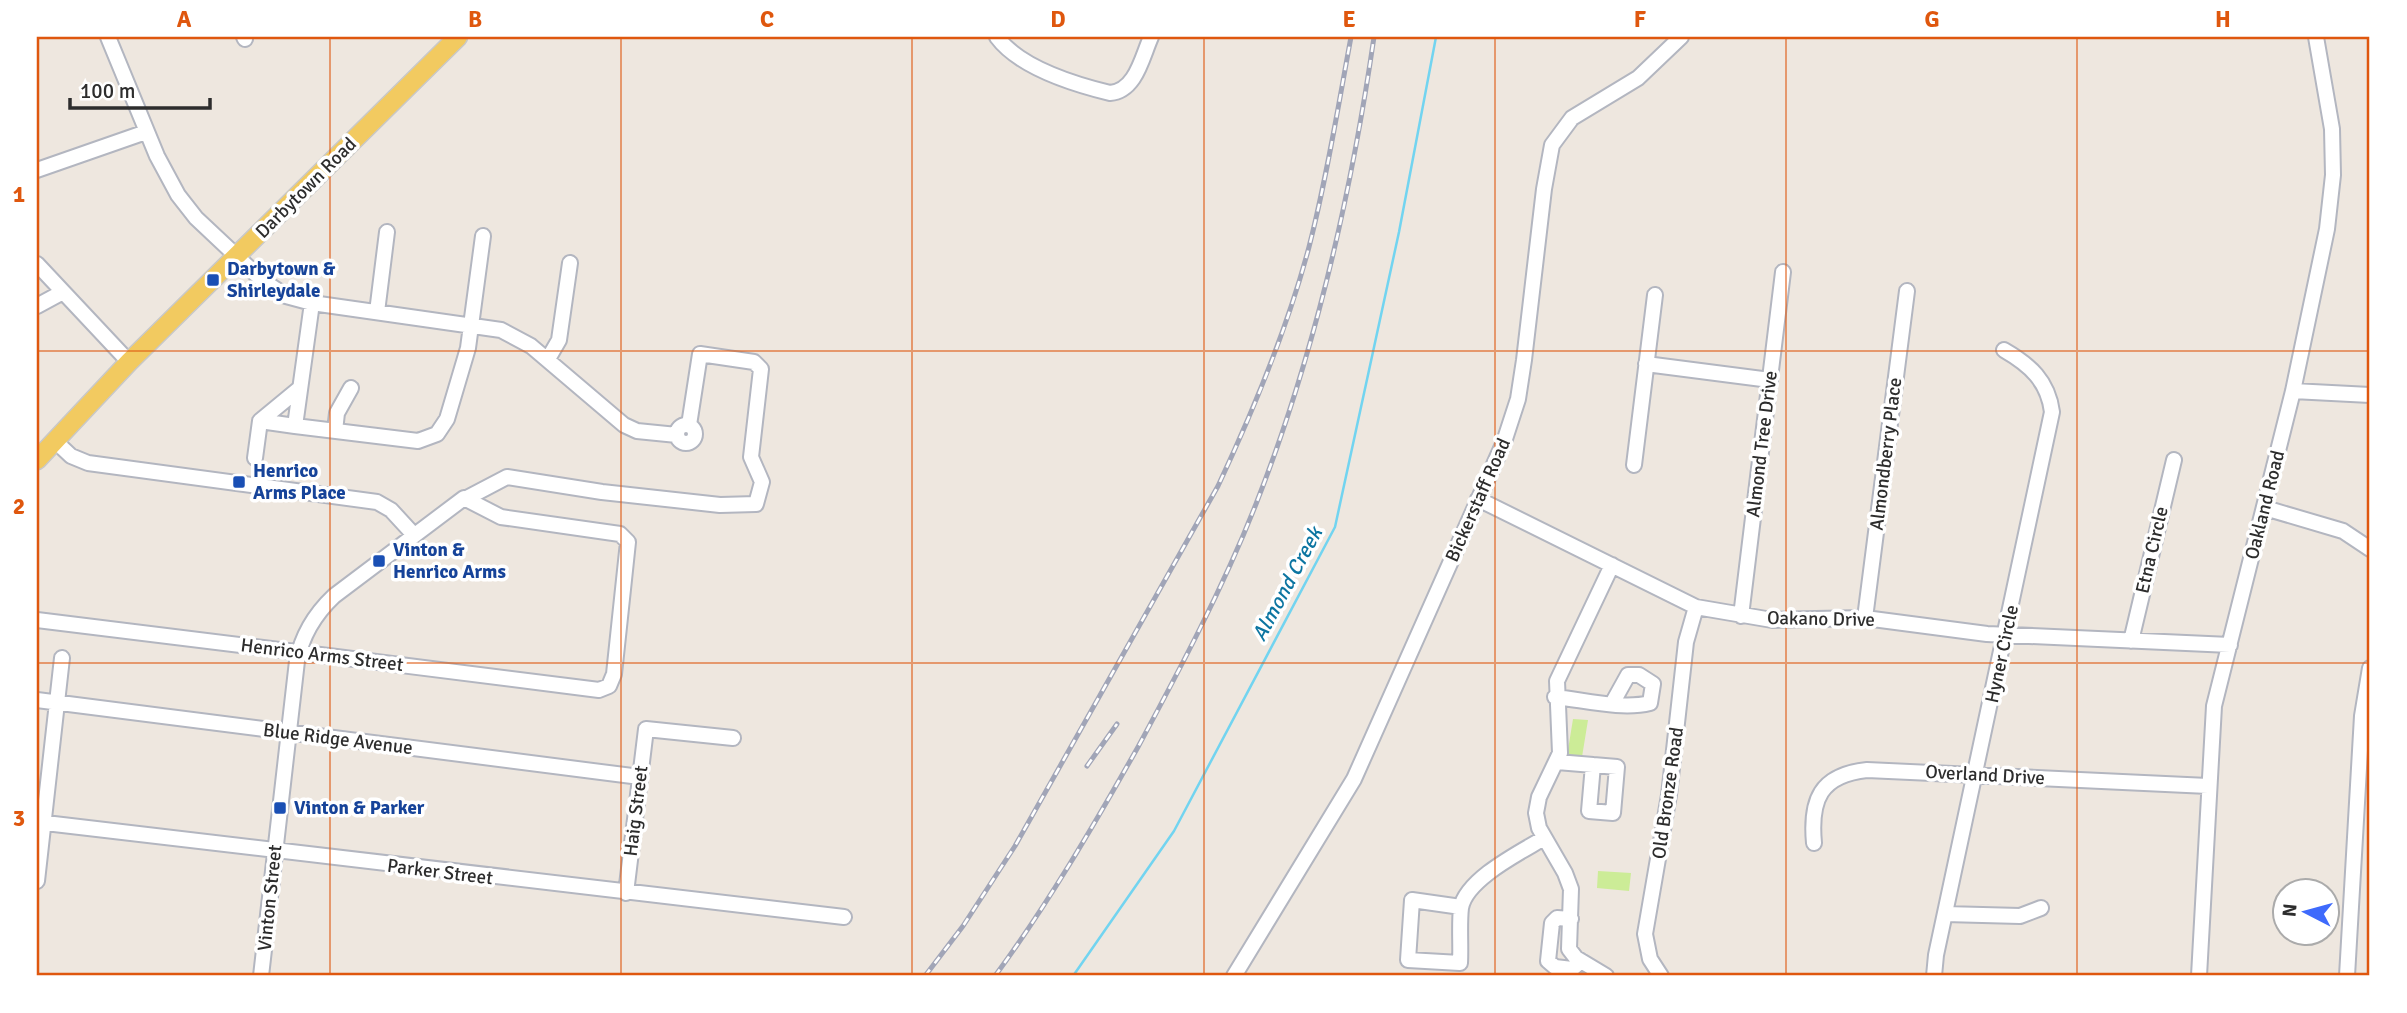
<svg xmlns="http://www.w3.org/2000/svg" width="2407" height="1013" viewBox="0 0 2407 1013" font-family="Signika,sans-serif">
<style>
.pitch{fill:#ccec97}
.lines{fill:none;stroke-linecap:round;stroke-linejoin:round}
.stream{stroke:#72d4f0;stroke-width:2.5}
.minor-casing{stroke:#b3b6c0;stroke-width:18}
.major-casing{stroke:#c8c8c8;stroke-width:21}
.minor{stroke:#fff;stroke-width:14}
.major{stroke:#f2ca60;stroke-width:18}
.rail-casing{stroke:#a1a5b7;stroke-width:5}
.rail{stroke:#fff;stroke-width:2.5;stroke-dasharray:8;stroke-linecap:butt}
.grid{fill:none;stroke:#df570e;stroke-width:2;stroke-opacity:0.55}
.transit-dot{fill:#1a4fb4;stroke:#fff;stroke-width:2.5}
.labels{text-anchor:middle;dominant-baseline:central;stroke-width:7;stroke-linejoin:round;paint-order:stroke}
.street-label{font-size:19px;fill:#2d2d2d;stroke:#fff}
.transit-label{font-size:19px;font-weight:bold;fill:#164399;stroke:#fff;text-anchor:start}
.water-label{font-size:21px;font-style:italic;fill:#0c75a1;stroke:#fff}
.neatline{fill:none;stroke:#df570e;stroke-width:2.5}
.grid-label{font-size:23px;text-anchor:middle;font-weight:bold;fill:#df570e}
</style>
<rect width="100%" height="100%" fill="#eee7df"/>
<!-- pitch -->
<path class="pitch" d="M1573,719L1588,720L1582,757L1567,756Z
M1598,871L1631,873L1629,891L1597,888Z"/>
<g class="lines">
<!-- stream -->
<path class="stream" d="M1073,976L1174,831L1335,527L1399,232L1436,37"/>
<!-- minor casing -->
<g class="minor-casing">
<path id="minor" d="M108,37L157,156L178,195L196,218L262,280L286,296L312,303L501,330L531,346L624,425L637,431L677,435
M244,37L245,39
M997,37C1020,68 1073,84 1110,93C1136,91 1142,57 1151,37
M37,170L146,132
M37,264L129,362
M312,303L295,426L418,441L437,434L447,419L468,348L483,236
M37,306L61,293
M377,312L387,232
M548,359L559,340L570,263
M1646,364L1770,380
M2293,391L2370,395
M260,421L295,426
M677 434a9 9 0 1 1 18 0a9 9 0 1 1-18 0Z
M335,431L337,413L351,388
M55,441L71,456L88,463L377,502L391,510L414,535
M255,458L260,421L300,388
M1634,465L1655,295
M465,499L507,477L602,492L720,505L756,504L762,482L751,457L761,369L754,362L700,354L689,425
M1478,499L1696,607L1772,620L1865,618L1987,634L2230,645
M2265,508L2343,531L2370,549
M1741,616L1783,272
M1865,618L1907,291
M37,620C224,643 412,666 599,690L609,686L614,674L628,542L620,534L501,517L464,498L334,596C315,614 302,635 297,661L261,976
M2131,641L2174,460
M1555,697C1584,700 1622,710 1650,703L1653,684L1639,675H1628L1613,702
M37,700L640,777
M1557,762L1617,767L1613,813L1589,811L1593,765
M37,822L844,917
M1814,843C1810,800 1820,775 1867,770L2208,786
M37,881L62,658
M626,893L646,729L733,738
M1461,907L1412,900L1408,960L1460,963C1461,946 1459,925 1461,908C1466,879 1521,852 1544,838
M1945,914L2020,916L2041,908
M1571,919L1557,918L1552,923L1548,961L1555,967L1572,969L1581,961
M1234,976L1354,779L1504,442L1518,399L1524,360L1544,189L1552,145L1572,118L1638,78L1681,37
M1606,976L1576,958L1569,949L1571,889L1565,873L1539,828L1536,813L1539,797L1560,753L1557,681L1612,565
M1661,976L1650,959L1645,934L1669,795L1686,642L1696,607
M1934,976L1936,955L2052,412C2048,381 2030,365 2004,350
M2199,976L2214,706L2293,391L2327,229L2333,175L2332,129L2316,37
M2347,976L2362,716L2370,668"/>
</g>
<!-- major casing -->
<g class="major-casing">
<path id="major" d="M37,460L129,362L458,37"/>
</g>
<!-- minor -->
<use href="#minor" class="minor"/>
<!-- major -->
<use href="#major" class="major"/>
<!-- rail casing -->
<g class="rail-casing">
<path id="rail" d="M1087,766L1117,724
M925,976L963,926L1015,846L1218,486C1254,409 1287,330 1309,247C1327,177 1338,107 1351,37
M995,976C1048,904 1094,825 1138,747C1181,667 1223,588 1256,504C1315,354 1351,195 1374,37"/>
</g>
<!-- rail -->
<use href="#rail" class="rail"/>
</g>
<!-- grid -->
<path class="grid" d="M330,37V976M621,37V976M912,37V976M1204,37V976M1495,37V976M1786,37V976M2077,37V976M37,351H2370M37,663H2370"/>
<!-- markers -->
<g class="transit-dot">
<rect x="206" y="273" width="14" height="14" rx="3.5"/>
<rect x="232" y="475" width="14" height="14" rx="3.5"/>
<rect x="372" y="554" width="14" height="14" rx="3.5"/>
<rect x="273" y="801" width="14" height="14" rx="3.5"/>
</g>
<g class="labels">
<!-- street labels -->
<g class="street-label">
<text transform="translate(306 188) rotate(-45)">Darbytown Road</text>
<text transform="translate(1762 444) rotate(-83)">Almond Tree Drive</text>
<text transform="translate(1886 454) rotate(-83)">Almondberry Place</text>
<text transform="translate(1478 500) rotate(-66)">Bickerstaff Road</text>
<text transform="translate(2265 505) rotate(-76)">Oakland Road</text>
<text transform="translate(2152 550) rotate(-77)">Etna Circle</text>
<text transform="translate(1821 619) rotate(1)">Oakano Drive</text>
<text transform="translate(2002 654) rotate(-78)">Hyner Circle</text>
<text transform="translate(322 655) rotate(7)">Henrico Arms Street</text>
<text transform="translate(338 739) rotate(7)">Blue Ridge Avenue</text>
<text transform="translate(1985 775) rotate(3)">Overland Drive</text>
<text transform="translate(1668 793) rotate(-82)">Old Bronze Road</text>
<text transform="translate(636 811) rotate(-83)">Haig Street</text>
<text transform="translate(440 872) rotate(7)">Parker Street</text>
<text transform="translate(270 898) rotate(-84)">Vinton Street</text>
</g>
<!-- transit labels -->
<g class="transit-label">
<text x="227" y="269">Darbytown &amp;<tspan x="227" dy="22">Shirleydale</tspan></text>
<text x="253" y="471">Henrico<tspan x="253" dy="22">Arms Place</tspan></text>
<text x="393" y="550">Vinton &amp;<tspan x="393" dy="22">Henrico Arms</tspan></text>
<text x="294" y="808">Vinton &amp; Parker</text>
</g>
<!-- water labels -->
<g class="water-label">
<text transform="translate(1287 584) rotate(-62)">Almond Creek</text>
</g>
</g>
<!-- border -->
<rect width="2407" height="1013" fill="none" stroke="#ffffff" stroke-width="77"/>
<!-- north arrow -->
<g transform="translate(2306 912) rotate(276)"><circle r="33" fill="#ffffff" stroke="#ababab" stroke-width="2"/>
<path d="M0-5L12 26L0 18L-12 26Z" fill="#3e6afc"/>
<text y="-10" font-size="19" font-weight="bold" text-anchor="middle" fill="#2d2d2d">N</text>
</g>
<!-- scale -->
<path d="M70 98v10h140v-10" fill="none" stroke="#2d2d2d" stroke-width="3.5"/>
<text x="80" y="98" font-size="21" fill="#2d2d2d" stroke="#ffffff" stroke-width="5" paint-order="stroke">100 m</text>
<rect x="38" y="38" width="2330" height="936" class="neatline"/>
<g class="grid-label">
<text x="184" y="27">A</text>
<text x="475" y="27">B</text>
<text x="767" y="27">C</text>
<text x="1058" y="27">D</text>
<text x="1349" y="27">E</text>
<text x="1640" y="27">F</text>
<text x="1932" y="27">G</text>
<text x="2223" y="27">H</text>
<text x="19" y="202">1</text>
<text x="19" y="514">2</text>
<text x="19" y="826">3</text>
</g>
</svg>
